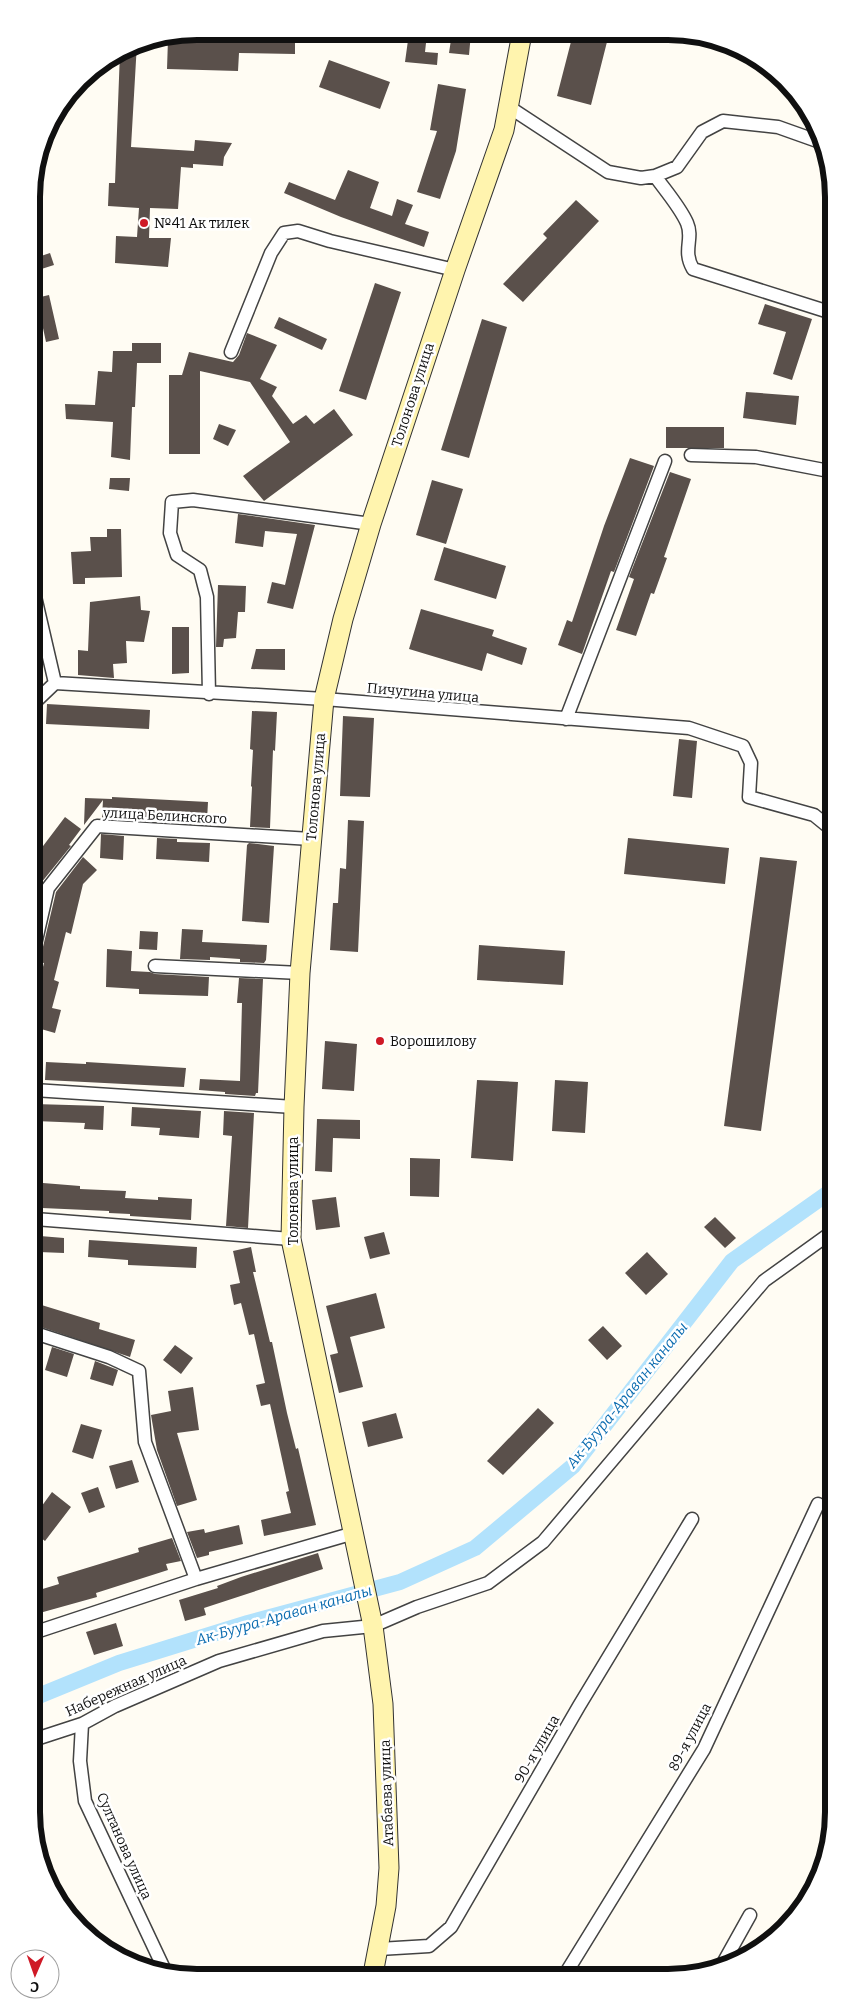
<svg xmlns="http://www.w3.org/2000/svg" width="865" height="2009" viewBox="0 0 865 2009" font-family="Bitter,serif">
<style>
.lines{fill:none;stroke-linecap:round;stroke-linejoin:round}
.canal{stroke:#b2e2fc;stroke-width:16}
.building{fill:#5a504b}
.street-casing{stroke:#434343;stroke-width:15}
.secondary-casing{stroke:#323232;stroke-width:21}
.street{stroke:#fff;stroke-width:12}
.secondary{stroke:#fff4ae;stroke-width:19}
.poi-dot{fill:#cf1926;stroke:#fff;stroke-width:2}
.labels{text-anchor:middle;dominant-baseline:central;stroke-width:5;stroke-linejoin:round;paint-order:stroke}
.poi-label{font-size:14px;fill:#101010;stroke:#fff;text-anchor:start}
.street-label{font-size:14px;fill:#101010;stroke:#fff}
.water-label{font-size:15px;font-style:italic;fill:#0b6cb0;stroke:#fff}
.rim{fill:none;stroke:#101010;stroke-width:6}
</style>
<rect width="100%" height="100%" fill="#fffcf3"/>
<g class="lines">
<!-- canal -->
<path class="canal" d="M36,1697L119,1663L248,1623L400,1582L475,1548L573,1466L732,1261L831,1191"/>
</g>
<!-- building -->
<path class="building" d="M409,33L427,34L425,52L438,53L437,65L405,62Z
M452,33H471L469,55L449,53Z
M573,34H609L591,105L557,96Z
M168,39L295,42V54L239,53L238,71L167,69Z
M137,43L131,147L194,151L195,140L232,143L224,157L223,166L193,164V168L181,167L178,209L150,208L149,238H171L168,267L115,263L116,236L137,237L139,208L108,206L109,183H115L120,52Z
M329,60L390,82L380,109L319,87Z
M438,84L466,89L456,151L440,199L417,192L437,131L430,130Z
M348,170L379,182L370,208L392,216L397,199L413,205L405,224L429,232L424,247L341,217L284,193L289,182L335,200Z
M576,200L599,221L523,302L503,284L547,238L543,234Z
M50,253L54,265L32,272V259Z
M375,283L401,292L366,400L339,391Z
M49,295L59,339L46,342L40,314L32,316V299Z
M765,304L812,319L792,380L773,374L786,332L758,324Z
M279,317L327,339L322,350L274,328Z
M482,319L507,327L469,458L441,450Z
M247,333L277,345L260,379L277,387L272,396L293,424L306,415L314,424L334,409L353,435L264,501L243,476L290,442L250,382L200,371V454H169V375H182L189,352L233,362L239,355Z
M132,343H161V363H137L135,407H132L130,460L111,457L113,422L66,419L65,404L95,405L98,371L112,372L113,351H132Z
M746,392L799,396L796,425L743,418Z
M219,424L236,430L228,446L213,439Z
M666,427H724V448H666Z
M630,458L654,466L614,572L611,571L582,654L558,645L567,620L572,622L604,526Z
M670,472L691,479L664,557L667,558L654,594L651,593L636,636L616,630L634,579L629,577Z
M110,478H130L129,491L109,489Z
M432,480L463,489L446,544L416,535Z
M238,514L315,525L293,609L267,603L272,582L285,585L297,534L265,531L263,547L235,543Z
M107,529H121L122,577L85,578V584H73L71,552L91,551L90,537H107Z
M444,547L506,566L496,599L434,580Z
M218,585L246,586L245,612H238L236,638L224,639L223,647H216Z
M140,596L141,610L150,611L144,642L126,641L127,663L113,664L114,678L78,675V650L88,651L90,602Z
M421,609L494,630L492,636L527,648L522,665L487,653L482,671L409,649Z
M172,627H189V673L172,674Z
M256,649H285V670L251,669Z
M47,704L150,710L149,729L46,724Z
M252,711L277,712L275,751L273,750L270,828L250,827L252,787L251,786L253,750L250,749Z
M343,716L374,718L370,797L340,796Z
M679,739L697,741L692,798L673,796Z
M112,797L208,802L207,820L178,819V823L158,822L159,819L102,818L103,800L84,825L85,798L112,799Z
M65,817L81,829L69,845L71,846L41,883L34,913V858Z
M348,820L364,821L358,952L330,950L333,903H338L340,868L346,869Z
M101,834L124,836L123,860L100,858Z
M157,838L177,839V842L210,843L209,862L156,859Z
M628,838L729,848L725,884L624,874Z
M249,843L274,846L269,923L242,921L247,845Z
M83,857L97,870L83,884L71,934L66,932L54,980L59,982L52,1008L61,1010L55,1033L34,1027V1016L38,999L35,998L44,963L34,961V957L40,955L42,951L56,892Z
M760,857L797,861L761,1131L724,1126Z
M182,929L203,930L202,942L267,945L266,960L264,963L240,962V959L210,957V960L180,959Z
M140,931L158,932L157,950L139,949Z
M479,945L565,951L563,985L477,980Z
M107,949L132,951L131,971L150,972L155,974L209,977L208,996L139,994V989L106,987Z
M239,978L263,979L258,1093H256L255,1096L225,1094V1092L199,1090L200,1079L240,1081L242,1003H237Z
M325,1041L357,1044L354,1091L322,1089Z
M46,1062L86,1064V1062L186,1068L184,1087L45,1080Z
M477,1080L518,1082L513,1161L471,1158Z
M555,1080L588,1082L585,1133L552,1131Z
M34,1104L104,1106L103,1130L84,1129L85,1123L35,1121Z
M132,1107L201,1111L199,1138L159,1135L160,1128L131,1126Z
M224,1111L254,1113L248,1228L226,1226L232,1136L223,1135Z
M317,1119L360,1120V1139L333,1138L332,1172L315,1171Z
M410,1158L440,1159L439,1197L410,1196Z
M43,1183L80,1186V1189L126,1191L125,1198L158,1200V1197L192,1199L191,1220L130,1216V1214L109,1213V1211L42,1208Z
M336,1197L340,1227L316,1230L312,1200Z
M715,1217L736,1238L725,1248L704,1227Z
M384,1232L390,1254L370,1259L364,1237Z
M40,1236L64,1238V1253L39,1252Z
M89,1240L197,1247L196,1268L128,1265V1260L88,1257Z
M251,1247L256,1272H253L270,1342H272L287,1413L296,1449L298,1448L316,1525L264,1536L261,1520L291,1513L286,1492L289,1491L270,1404L261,1406L256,1385L265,1383L254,1334L249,1335L241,1303L234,1305L230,1285L240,1283L233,1251Z
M647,1252L668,1274L646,1295L625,1273Z
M376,1293L385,1328L350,1337L363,1387L339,1393L330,1355L338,1353L326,1306Z
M35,1303L100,1323L99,1329L135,1340L130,1357L35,1325Z
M603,1326L622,1346L607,1360L588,1340Z
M175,1345L193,1358L181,1374L163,1360Z
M52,1347L74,1354L67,1377L45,1370Z
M95,1361L118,1370L113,1386L90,1379Z
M193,1387L199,1430L177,1433L197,1500L177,1506L157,1450L151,1415L171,1411L168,1391Z
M538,1408L554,1423L503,1475L487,1461Z
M396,1413L403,1438L368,1447L362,1422Z
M81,1424L102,1430L93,1459L72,1452Z
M132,1460L139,1482L116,1489L109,1466Z
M98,1487L105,1507L89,1513L81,1493Z
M52,1492L71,1507L45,1541L36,1534V1514Z
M239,1525L243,1544L209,1552V1555L197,1558L187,1532L204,1529L205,1533Z
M172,1538L181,1561L166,1564L168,1570L96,1593L97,1597L36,1614V1591L59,1584L57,1577L139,1552L138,1548Z
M318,1553L323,1569L204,1608L206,1615L185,1621L179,1600L218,1588L217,1586L241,1577Z
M116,1623L123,1646L94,1655L86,1632Z"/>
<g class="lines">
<!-- street casing -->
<g class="street-casing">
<path id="street" d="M509,107L608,172L641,178L655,176L677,167L702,132L723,121L778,127L823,143
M655,176C665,190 680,207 687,223C694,239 682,250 693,269L829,312
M231,352L271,253L284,233L298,231L330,241L455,270
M691,455L756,457L829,471
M33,588L55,683
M55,683L324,699L689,728L743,746L751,763L749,797L814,815L830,828
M209,694L207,597L200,570L177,555L170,533L172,502L193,500L371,524
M33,704L55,683
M566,719L665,461
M34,949L48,888L97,826L311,839
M155,966L300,973
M34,1090L294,1107
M35,1219L291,1239
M35,1333L109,1357L139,1371L145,1442L196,1579
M36,1632L196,1579L354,1533
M82,1724L80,1761L85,1801L167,1975
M36,1739L82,1724L115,1706L219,1661L323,1631L373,1626L417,1607L488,1583L543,1542L764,1281L832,1232
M379,1949L429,1946L451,1927L579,1706L692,1519
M721,1967L750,1915
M566,1973L704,1749L818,1504"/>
</g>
<!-- secondary casing -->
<g class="secondary-casing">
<path id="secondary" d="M373,1974L386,1906L389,1868L383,1704L373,1626L291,1239L294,1107L300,973L324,699L343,619L371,524L455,270L504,130L522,33"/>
</g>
<!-- street -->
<use href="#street" class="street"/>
<!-- secondary -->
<use href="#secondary" class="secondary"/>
</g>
<!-- markers -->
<g class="poi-dot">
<circle cx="144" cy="223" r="5"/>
<circle cx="380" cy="1041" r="5"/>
</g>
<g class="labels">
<!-- poi labels -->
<g class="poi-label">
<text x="154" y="223">№41 Ак тилек</text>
<text x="390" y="1041">Ворошилову</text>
</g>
<!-- street labels -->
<g class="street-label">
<text transform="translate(413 395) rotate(-72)">Толонова улица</text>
<text transform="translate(423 693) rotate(5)">Пичугина улица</text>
<text transform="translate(316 787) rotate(-85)">Толонова улица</text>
<text transform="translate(165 816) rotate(3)">улица Белинского</text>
<text transform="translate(293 1191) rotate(-90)">Толонова улица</text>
<text transform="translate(126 1686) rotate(-24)">Набережная улица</text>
<text transform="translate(690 1737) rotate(-62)">89-я улица</text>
<text transform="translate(537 1749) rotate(-60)">90-я улица</text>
<text transform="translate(387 1793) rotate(-92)">Атабаева улица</text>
<text transform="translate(124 1846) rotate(66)">Султанова улица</text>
</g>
<!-- water labels -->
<g class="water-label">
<text transform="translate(627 1395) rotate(-51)">Ак-Буура-Араван каналы</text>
<text transform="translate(284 1615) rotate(-16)">Ак-Буура-Араван каналы</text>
</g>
</g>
<!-- crop -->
<path d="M0 0H865V2009H0ZM197 40H668A157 157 0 0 1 825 197V1812A157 157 0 0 1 668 1969H197A157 157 0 0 1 40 1812V197A157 157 0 0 1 197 40Z" fill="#fff" fill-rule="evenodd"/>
<path class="rim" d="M197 40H668A157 157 0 0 1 825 197V1812A157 157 0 0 1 668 1969H197A157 157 0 0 1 40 1812V197A157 157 0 0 1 197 40Z"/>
<!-- north arrow -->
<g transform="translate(35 1974) rotate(182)"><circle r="24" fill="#ffffff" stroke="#9f9f9f"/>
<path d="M0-4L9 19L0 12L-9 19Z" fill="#cf1926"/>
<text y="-8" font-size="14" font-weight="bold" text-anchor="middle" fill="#101010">С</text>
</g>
</svg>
